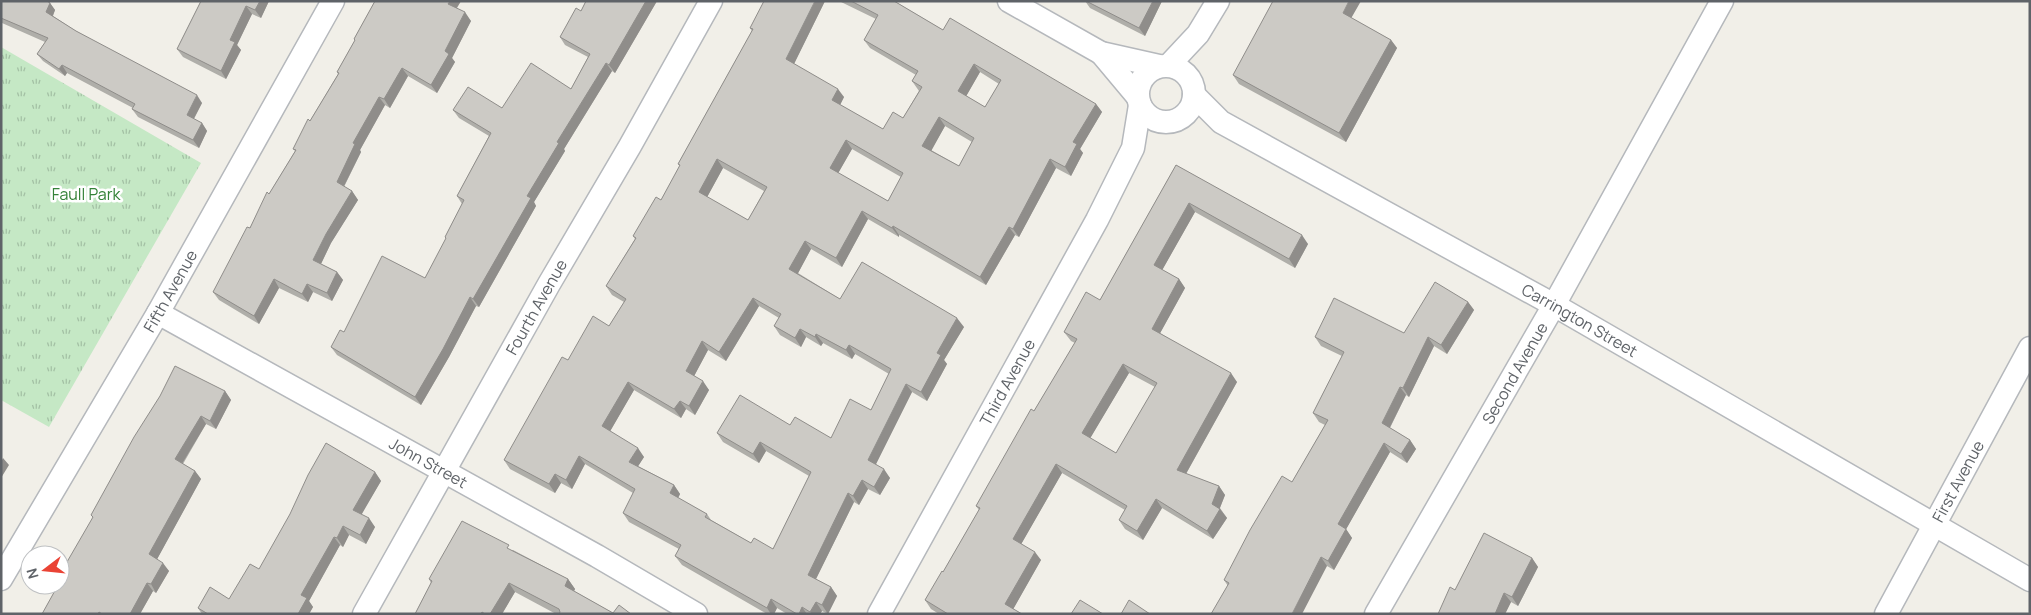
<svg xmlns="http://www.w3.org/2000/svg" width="2031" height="615" viewBox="0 0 2031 615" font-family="Manrope,sans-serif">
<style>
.grass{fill:url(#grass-tufts)}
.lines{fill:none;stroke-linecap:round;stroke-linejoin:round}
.minor-casing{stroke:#b5b8bc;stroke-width:25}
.minor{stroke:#fff;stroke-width:22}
.wall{fill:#afaea9;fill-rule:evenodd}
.shaded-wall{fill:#8f8d8a}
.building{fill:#cccac5;stroke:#8f8d8a;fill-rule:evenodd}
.labels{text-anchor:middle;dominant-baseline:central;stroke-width:5;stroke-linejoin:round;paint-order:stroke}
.park-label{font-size:16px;fill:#348238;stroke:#fff}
.street-label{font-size:16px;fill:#5f6368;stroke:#fff}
</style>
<defs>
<pattern id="grass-tufts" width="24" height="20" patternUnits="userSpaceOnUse" patternTransform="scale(1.25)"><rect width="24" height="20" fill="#c5e8c5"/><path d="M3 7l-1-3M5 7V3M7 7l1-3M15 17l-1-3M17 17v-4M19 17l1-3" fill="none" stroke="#a3c0a4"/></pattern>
</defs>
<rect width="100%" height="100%" fill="#f1efe8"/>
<!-- grass -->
<path class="grass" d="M1,47L201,163L49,427L1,400Z"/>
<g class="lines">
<!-- minor casing -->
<g class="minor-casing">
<g id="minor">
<path d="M1009,1L1101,53L1159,66"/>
<path d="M1101,53L1137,96"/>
<path d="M1169,65L1198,34L1218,1"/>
<circle cx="1166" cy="94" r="28"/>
<path id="s1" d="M1194,95L1221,122L1554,305L2030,580"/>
<path id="s2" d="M158,313L597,556L696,614"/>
<path id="s3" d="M1,579L158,313L333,1"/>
<path id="s4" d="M364,614L549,284L630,146L711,1"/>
<path id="s5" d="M879,614L1097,220L1133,148L1140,105"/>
<path id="s6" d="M1376,614L1554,305L1722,1"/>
<path id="s7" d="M1886,614L2030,348"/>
</g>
</g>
<!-- minor -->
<use href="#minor" class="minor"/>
</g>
<!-- wall -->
<path class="wall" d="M201,1H269L261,18L252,14L237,45L241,50L226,79L183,57L177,49Z
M375,1H461L457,8L471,21L452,58L455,62L437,93L408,76L390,108L385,105L360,150L361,152L344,187L352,191L358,200L331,243L321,264L337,272L343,280L332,301L313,292L308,302L279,288L259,324L219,300L213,292L269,194L295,151L293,149L338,74L337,72L355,40L354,39Z
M586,1H657L615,73L612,71L564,149L565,151L534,202L536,206L479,307L476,306L449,357L421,405L337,355L331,347L344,332L425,278L446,239L445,237L462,204L457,196L489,136L459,118L453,110L502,108L571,89L588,57L565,45L560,37L581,11Z
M825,1L794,64L844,97L840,105L883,129L903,118L919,91L912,81L916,75L870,48L864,40L876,19L839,1H894L943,30L1096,104L1102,112L1080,149L1083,153L1071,176L1056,168L1019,237L1015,235L986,285L899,235V237L868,219L842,267L811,249L798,273L840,299L964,327L944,360L947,364L927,401L912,392L876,464L890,478L880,495L868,489L859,505L854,502L816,579L831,587L837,596L828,614L822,611L820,614H787L777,608L774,614H767L682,565L675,556L679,549L629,522L623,513L633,493L585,464L572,489L561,483L555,493L510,469L504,460L568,360L609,326L624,302L612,295L606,286L635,239L633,236L661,200L680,166L678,164L752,31L750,28ZM980,72L999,84L985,107L966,96ZM945,126L972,142L959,166L931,150ZM852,149L901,177L888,201L838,173ZM723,168L764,191L748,220L707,197ZM759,306L779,318L774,326L780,335L801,347L806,337L821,346L823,343L852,359L855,354L889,374L871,410L831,438L790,425L717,433L723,442L759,463L766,451L809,476L773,549L751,543L711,520L707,514L678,498L680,494L674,485L638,466L644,457L610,431L634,390L681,418L686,409L695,415L709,390L694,376L708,350L726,361Z
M1085,1H1162L1145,36L1090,8Z
M1,3H50L55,10L53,16L76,31L202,103L194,119L202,123L207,131L199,148L138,117L132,109L133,108L67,73L65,76L43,61L37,54L45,42L2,23Z
M1351,18L1391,40L1397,48L1346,142L1239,84L1233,75Z
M1176,165L1308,244L1295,268L1195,212L1162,270L1179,279L1185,288L1160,333L1237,382L1186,474L1219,486L1225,495L1220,508L1227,518L1213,539L1162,508L1143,540L1125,529L1119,520L1125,510L1062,473L1021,544L1041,560L1013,609L1022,614H939L931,609L925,600L943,572L979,510L976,506L1034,411L1075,343L1071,341L1064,332L1100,300ZM1129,373L1155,387L1116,453L1090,438Z
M1468,302L1474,310L1447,354L1434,346L1409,397L1406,395L1390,428L1410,440L1416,449L1407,463L1390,452L1346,529L1352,538L1334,570L1327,566L1228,586L1224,580L1292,482L1325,425L1319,422L1313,413L1342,356L1321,346L1315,337L1404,333Z
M225,391L231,400L216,429L206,424L183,464L195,471L201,479L157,559L169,571L156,593L153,591L140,614H42L56,589L54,585L93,518L91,515Z
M375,472L381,481L361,514L375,527L366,544L349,535L343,547L340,545L309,601L313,607L309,614H202L198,608L229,599L259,569Z
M513,550L568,579L575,589L574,591L613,613L631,614H556L515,592L502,614H415L431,583L429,579Z
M1532,558L1538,567L1518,606L1511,602L1505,614H1438L1455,590Z"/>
<!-- shaded-wall -->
<path class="shaded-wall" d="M260,1H269L261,18L255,10Z
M450,1H461L454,12L448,4Z
M646,1H657L615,73L609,65Z
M815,1H825L792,68L786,59Z
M1153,1H1162L1145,36L1139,28Z
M1349,1H1361L1349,22L1343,13Z
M50,3L55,10L51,20L46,12Z
M246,6L252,14L237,45L241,50L226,79L221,71L230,40Z
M465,12L471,21L452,58L455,62L437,93L431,85L445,51Z
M1391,40L1397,48L1346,142L1339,133Z
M606,63L612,71L564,149L565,151L534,202L536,206L479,307L473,299L527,196L557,142Z
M974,64L980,72L964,100L958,91Z
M62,65L67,73L65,76L59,69Z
M402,68L408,76L390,108L384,99Z
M838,89L844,97L838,109L832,100Z
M197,95L202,103L192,122L187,115Z
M379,97L385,105L360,150L361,152L342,190L337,182L353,143Z
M1096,104L1102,112L1080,149L1083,153L1071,176L1065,167L1073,142Z
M939,117L945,126L929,155L922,146Z
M202,123L207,131L199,148L193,140Z
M846,140L852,149L836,177L830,168Z
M717,159L723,168L705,201L699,192Z
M1050,159L1056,168L1019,237L1013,229Z
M352,191L358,200L331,243L319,268L313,260L326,234Z
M1189,203L1195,212L1160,274L1154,265Z
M862,211L868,219L842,267L836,258Z
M893,226L899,235V237L892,228Z
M1009,227L1015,235L986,285L980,277Z
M1302,235L1308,244L1295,268L1289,259Z
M805,241L811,249L796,277L789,269Z
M337,272L343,280L332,301L327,293Z
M274,279L279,288L259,324L254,316Z
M1179,279L1185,288L1158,337L1152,329Z
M307,284L313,292L308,302L302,294Z
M470,297L476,306L449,357L421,405L415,397Z
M753,298L759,306L726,361L719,352Z
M1468,302L1474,310L1447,354L1441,345Z
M957,318L964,327L944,360L947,364L927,401L921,392L937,353Z
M800,329L806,337L801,347L795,338Z
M816,334L823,343L821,346L815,337Z
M1428,337L1434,346L1409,397L1403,388Z
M702,341L708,350L692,380L686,371Z
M849,345L855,354L852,359L846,350Z
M1123,364L1129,373L1088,442L1082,433Z
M1231,373L1237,382L1183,479L1177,470Z
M703,381L709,390L695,415L689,406Z
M628,382L634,390L608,435L602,426Z
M906,384L912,392L874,468L868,460Z
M1400,387L1406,395L1388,431L1382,423Z
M225,391L231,400L216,429L210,421Z
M680,401L686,409L681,418L674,409Z
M201,416L206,424L180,467L175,459Z
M1410,440L1416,449L1407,463L1401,454Z
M760,442L766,451L759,463L753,454Z
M1384,443L1390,452L1344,533L1338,524Z
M638,448L644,457L635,471L629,462Z
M579,456L585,464L572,489L566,480Z
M3,458L9,465L1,478V462Z
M1056,464L1062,473L1019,548L1013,539Z
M884,469L890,478L880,495L874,487Z
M195,471L201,479L155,563L149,554Z
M375,472L381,481L359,519L353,510Z
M555,474L561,483L555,493L549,484Z
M862,480L868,489L859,505L853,496Z
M674,485L680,494L676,502L670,493Z
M1219,486L1225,495L1219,510L1220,509L1227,518L1213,539L1207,531L1212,504Z
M848,493L854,502L814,583L808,575Z
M1156,499L1162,508L1143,540L1137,531Z
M369,518L375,527L366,544L360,535Z
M343,526L349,535L343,547L337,538Z
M1346,529L1352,538L1334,570L1328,561Z
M334,537L340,545L309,601L313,607L309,614H298L301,595Z
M1035,552L1041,560L1011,613L1005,604Z
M1321,557L1327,566L1302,614H1292Z
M1532,558L1538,567L1518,606L1512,597Z
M163,563L169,571L156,593L151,584Z
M568,579L575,589L572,595L565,586Z
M147,583L153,591L140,614H130Z
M509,583L515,592L502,614H490Z
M831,587L837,596L828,614L822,605Z
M1504,593L1511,602L1505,614H1495Z
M771,599L777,608L774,614H771L767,608Z
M816,602L822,611L820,614H812L810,612Z
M802,607L807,614H799Z"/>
<!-- building -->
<path class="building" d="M2,1H47L50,3L46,12L76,31L197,95L187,115L202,123L193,140L132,109L135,104L62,65L59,69L37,54L48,38L1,18V3Z
M201,1H260L255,10L246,6L230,40L235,42L221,71L177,49Z
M375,1H450L448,4L465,12L445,51L449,54L431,85L402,68L384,99L379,97L353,143L355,144L337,182L352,191L326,234L313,260L337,272L327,293L307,284L302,294L274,279L254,316L213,292L247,227L250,228L267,192L269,194L296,150L293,149L308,119L310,121L339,73L337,72L355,40L354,39Z
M586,1H646L609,65L606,63L557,142L559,143L527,196L531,198L473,299L470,297L443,349L415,397L331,347L340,330L344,332L382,256L425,278L446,238L445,237L464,200L457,196L491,133L453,110L468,87L502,108L531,63L571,89L590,54L560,37L576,8L581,11Z
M764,1H815L786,59L838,89L832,100L883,129L893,112L903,118L922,87L912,81L918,71L864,40L878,15L851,1H894L943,30L950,18L1096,104L1073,142L1077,144L1065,167L1050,159L1013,229L1009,227L980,277L893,226L892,228L862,211L836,258L805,241L789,269L840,299L862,262L957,318L937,353L941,355L921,392L906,384L868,460L884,469L874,487L862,480L853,496L848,493L808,575L831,587L822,605L816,602L810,612L802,607L799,614H797L771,599L767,608L675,556L681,545L623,513L635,489L579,456L566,480L555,474L549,484L504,460L562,357L568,360L593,316L609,326L626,299L606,286L636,238L633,236L656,197L661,200L680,165L678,164L753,29L750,28ZM974,64L1001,80L985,107L958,91ZM939,117L974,138L959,166L922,146ZM846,140L903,173L888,201L830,168ZM717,159L767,187L748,220L699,192ZM753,298L781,314L774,326L795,338L800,329L815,337L816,334L846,350L849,345L891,369L871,410L850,399L831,438L795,417L790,425L740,395L717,433L753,454L760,442L811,472L773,549L754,538L751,543L705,517L707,514L670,493L674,485L629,462L638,448L602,426L628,382L674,409L680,401L689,406L703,381L686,371L702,341L719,352Z
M1086,1H1153L1139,28Z
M1273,1H1349L1343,13L1391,40L1339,133L1233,75Z
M1176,165L1302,235L1289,259L1189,203L1154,265L1179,279L1152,329L1231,373L1177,470L1219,486L1212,504L1220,509L1207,531L1156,499L1137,531L1119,520L1127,506L1056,464L1013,539L1035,552L1005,604L1022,614H948L925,600L942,571L943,572L980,508L976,506L1031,409L1034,411L1077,339L1064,332L1086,292L1100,300ZM1123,364L1157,383L1116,453L1082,433Z
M1435,282L1468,302L1441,345L1428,337L1403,388L1400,387L1382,423L1410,440L1401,454L1384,443L1338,524L1346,529L1328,561L1321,557L1292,614H1211L1229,583L1224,580L1250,530L1282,476L1292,482L1328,420L1313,413L1344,352L1315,337L1334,298L1404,333Z
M175,366L225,391L210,421L201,416L175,459L195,471L149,554L163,563L151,584L147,583L130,614H102L99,612L98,614H42L57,587L54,585H60V574L93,517L91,515L134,437L160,396Z
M326,443L375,472L353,510L369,518L360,535L343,526L337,538L334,537L301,595L307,598L298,614H208L198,608L210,587L229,599L250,564L259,569L290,514L308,475Z
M462,521L509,545L507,548L568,579L565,586L613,613L619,605L631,614H559L560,612L559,609L509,583L490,614H485L482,612L481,614H415L432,581L429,579Z
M1484,533L1532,558L1512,597L1504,593L1495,614H1438L1450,587L1455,590Z
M1080,600L1103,614H1071Z
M1129,600L1150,614H1121Z"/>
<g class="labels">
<!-- park labels -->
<g class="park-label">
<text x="86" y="194">Faull Park</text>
</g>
<!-- street labels -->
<g class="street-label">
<text stroke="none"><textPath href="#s3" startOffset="334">Fifth Avenue</textPath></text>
<text stroke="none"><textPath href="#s4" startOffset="352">Fourth Avenue</textPath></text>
<text stroke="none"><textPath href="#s1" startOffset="448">Carrington Street</textPath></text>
<text stroke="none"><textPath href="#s6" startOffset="278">Second Avenue</textPath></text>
<text stroke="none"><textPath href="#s5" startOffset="265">Third Avenue</textPath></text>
<text stroke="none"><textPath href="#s2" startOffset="309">John Street</textPath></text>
<text stroke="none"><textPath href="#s7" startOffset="151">First Avenue</textPath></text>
</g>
</g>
<!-- border -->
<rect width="2031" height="615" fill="none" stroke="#5f6368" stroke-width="5"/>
<!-- north arrow -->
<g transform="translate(45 570) rotate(254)"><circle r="24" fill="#ffffff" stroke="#bfc1c3"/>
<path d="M0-4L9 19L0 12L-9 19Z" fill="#ea4335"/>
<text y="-8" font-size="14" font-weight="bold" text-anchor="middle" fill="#5f6368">N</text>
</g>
</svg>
